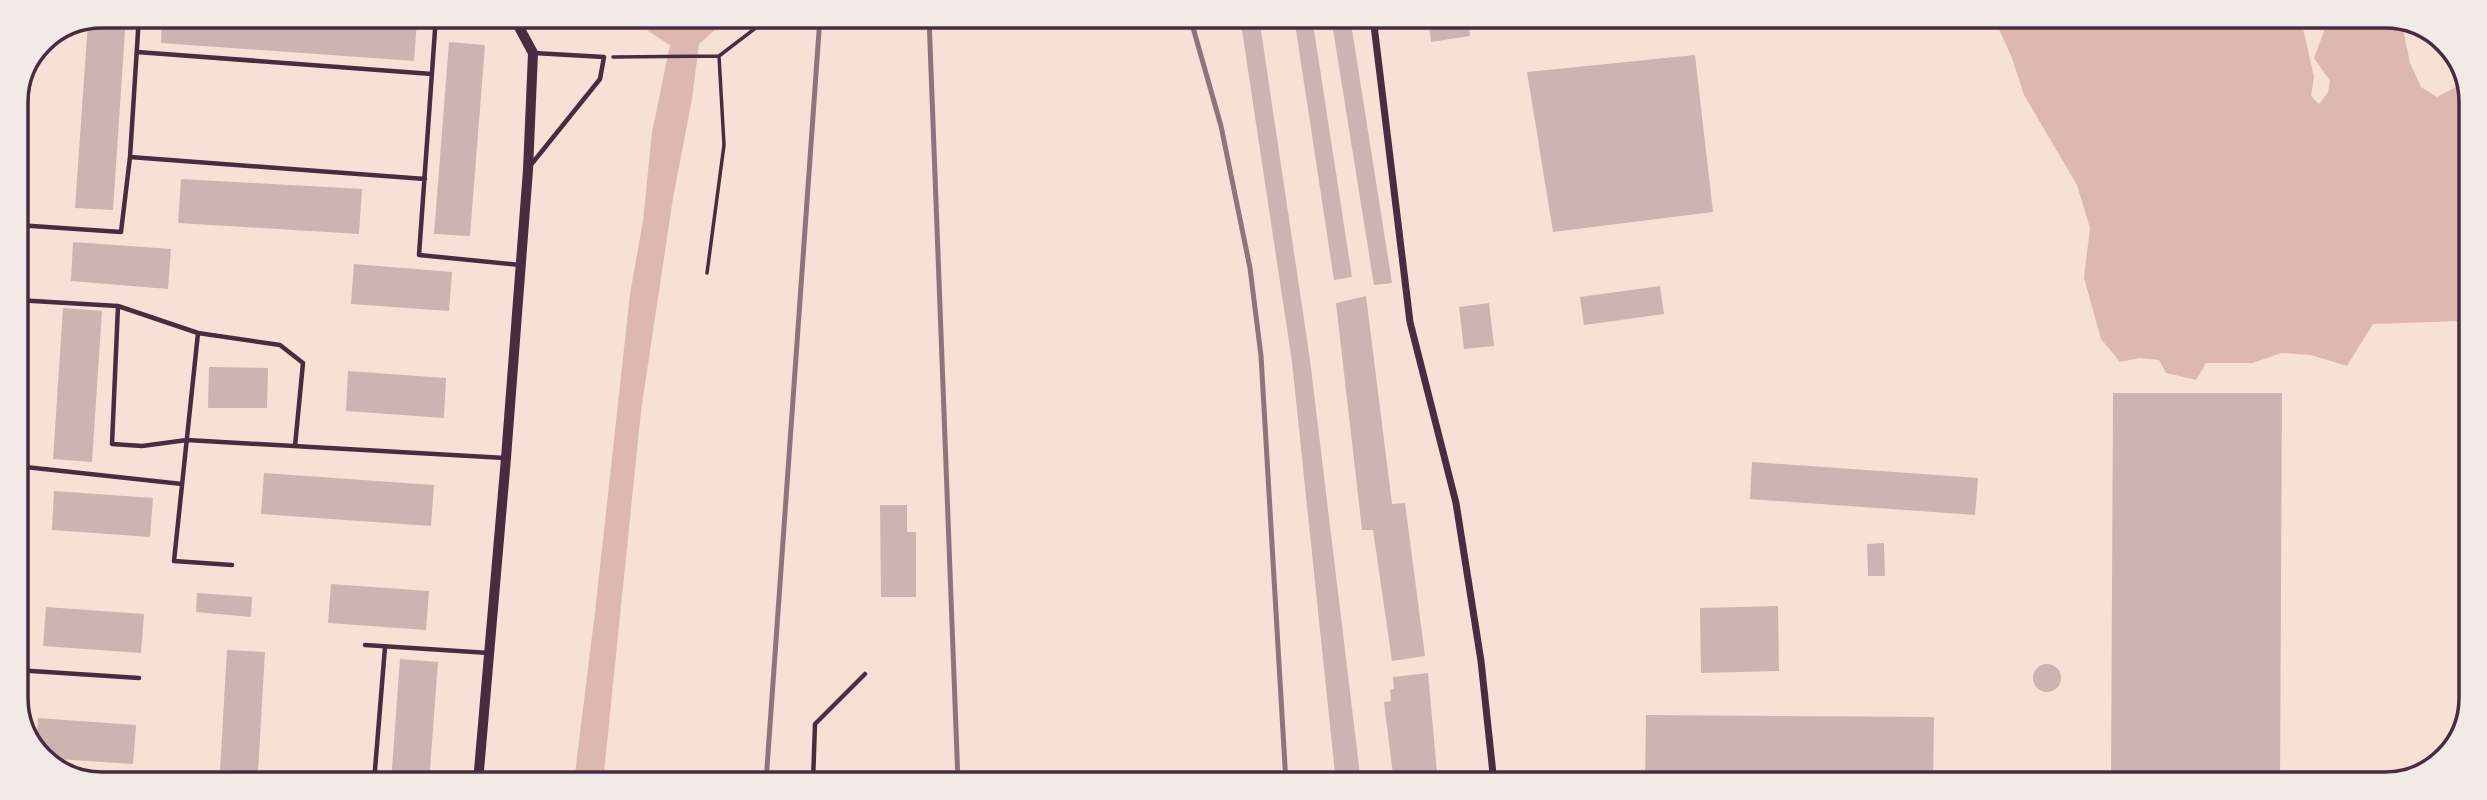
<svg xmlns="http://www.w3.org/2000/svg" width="2487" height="800" viewBox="0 0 2487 800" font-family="'PT Sans Narrow',sans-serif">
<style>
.water{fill:#dcb8b0}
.building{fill:#ccb4b1}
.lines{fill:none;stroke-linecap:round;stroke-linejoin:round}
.path{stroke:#4a2c40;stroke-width:3.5}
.service{stroke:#4a2c40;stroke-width:4.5}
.minor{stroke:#4a2c40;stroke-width:7}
.tertiary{stroke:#4a2c40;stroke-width:10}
.rail{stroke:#8f747c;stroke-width:5}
.rim{fill:none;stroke:#4a2c40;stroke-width:3.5}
</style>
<rect width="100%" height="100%" fill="#f7e1d7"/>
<!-- water -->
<path class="water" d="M647,16L703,17L704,21L716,29L699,44L692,99L673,198L641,411L603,782H574L595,612L630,294L643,221L652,132L670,45L648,31Z
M1992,18L2301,19L2314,77L2311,96L2319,104L2328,92L2330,81L2314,58L2326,26L2334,19H2392L2403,29L2410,63L2421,87L2437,97L2465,82L2471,96L2470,316L2462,321L2373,324L2347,366L2311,355L2281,353L2253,363H2206L2196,380L2166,373L2159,360L2139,358L2120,362L2101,339L2084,278L2090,228L2077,185L2024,95L2012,58L1998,27Z"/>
<!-- building -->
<path class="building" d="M102,16H126L113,210L75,208L88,22Z
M162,16H342L417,21L414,61L161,43Z
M1240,17H1259L1310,360L1361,783H1336L1292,362Z
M1294,17H1312L1352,277L1334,280Z
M1331,17H1350L1392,283L1374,285Z
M1428,18H1468L1470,36L1431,42Z
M449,42L485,45L470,236L434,234Z
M1695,55L1713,212L1553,232L1527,72Z
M181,179L362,189L359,234L178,223Z
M73,242L171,249L168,289L71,281Z
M354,264L452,272L449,311L351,304Z
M1660,286L1664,314L1584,325L1580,297Z
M1366,296L1392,504L1405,503L1425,656L1392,661L1373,530H1362L1336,303Z
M1489,303L1494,346L1464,349L1459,307Z
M63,308L102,311L92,462L53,459Z
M209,367L268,368L267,408H208Z
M348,371L446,378L444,418L346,411Z
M2113,393H2282L2280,784H2111Z
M1752,462L1978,478L1975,515L1750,499Z
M264,473L434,485L431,526L261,514Z
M54,491L153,498L150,537L52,530Z
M880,505H907V532H916V597H881Z
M1884,543L1885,576H1868L1867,544Z
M331,584L429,591L426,630L328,623Z
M197,593L252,597L251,617L196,612Z
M1778,606L1779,671L1701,673L1700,608Z
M46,607L144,614L141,653L43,646Z
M227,650L265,652L258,772L220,770Z
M400,659L438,662L429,782H391Z
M2033 678a14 14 0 1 1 28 0a14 14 0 1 1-28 0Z
M1428,673L1438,783H1394L1384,702L1391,701L1390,690L1394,689L1393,677Z
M1646,715L1934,717L1933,784L1645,783Z
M38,718L136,725L133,764L42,758L36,751Z"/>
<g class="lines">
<!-- path -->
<path class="path" d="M613,57L719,56L770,17
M707,273L724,145L719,56"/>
<!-- service -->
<path class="service" d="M436,16L419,255L520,265
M137,52L432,74
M130,157L425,179
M530,166L600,79L604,57L534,53
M17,225L121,232L130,157L139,16
M16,300L118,306L112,444L142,446L187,440L505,458
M118,306L198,333L280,345L303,363L295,446
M198,333L174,561L232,565
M16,466L182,484
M365,645L489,653
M16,670L139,678
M374,782L385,647
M813,782L815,724L865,674"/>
<!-- minor -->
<path class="minor" d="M1373,17L1410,322L1456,503L1481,661L1494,783
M16,234L28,73"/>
<!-- tertiary -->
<path class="tertiary" d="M478,782L506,458L528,170L533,53L513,16"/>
<!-- rail -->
<path class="rail" d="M929,17L958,782
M1190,17L1221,126L1250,268L1261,356L1286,783
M766,782L820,17"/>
</g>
<!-- crop -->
<path d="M0 0H2487V800H0ZM102 28H2385A74 74 0 0 1 2459 102V698A74 74 0 0 1 2385 772H102A74 74 0 0 1 28 698V102A74 74 0 0 1 102 28Z" fill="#f1eae7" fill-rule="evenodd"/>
<path class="rim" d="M102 28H2385A74 74 0 0 1 2459 102V698A74 74 0 0 1 2385 772H102A74 74 0 0 1 28 698V102A74 74 0 0 1 102 28Z"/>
</svg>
